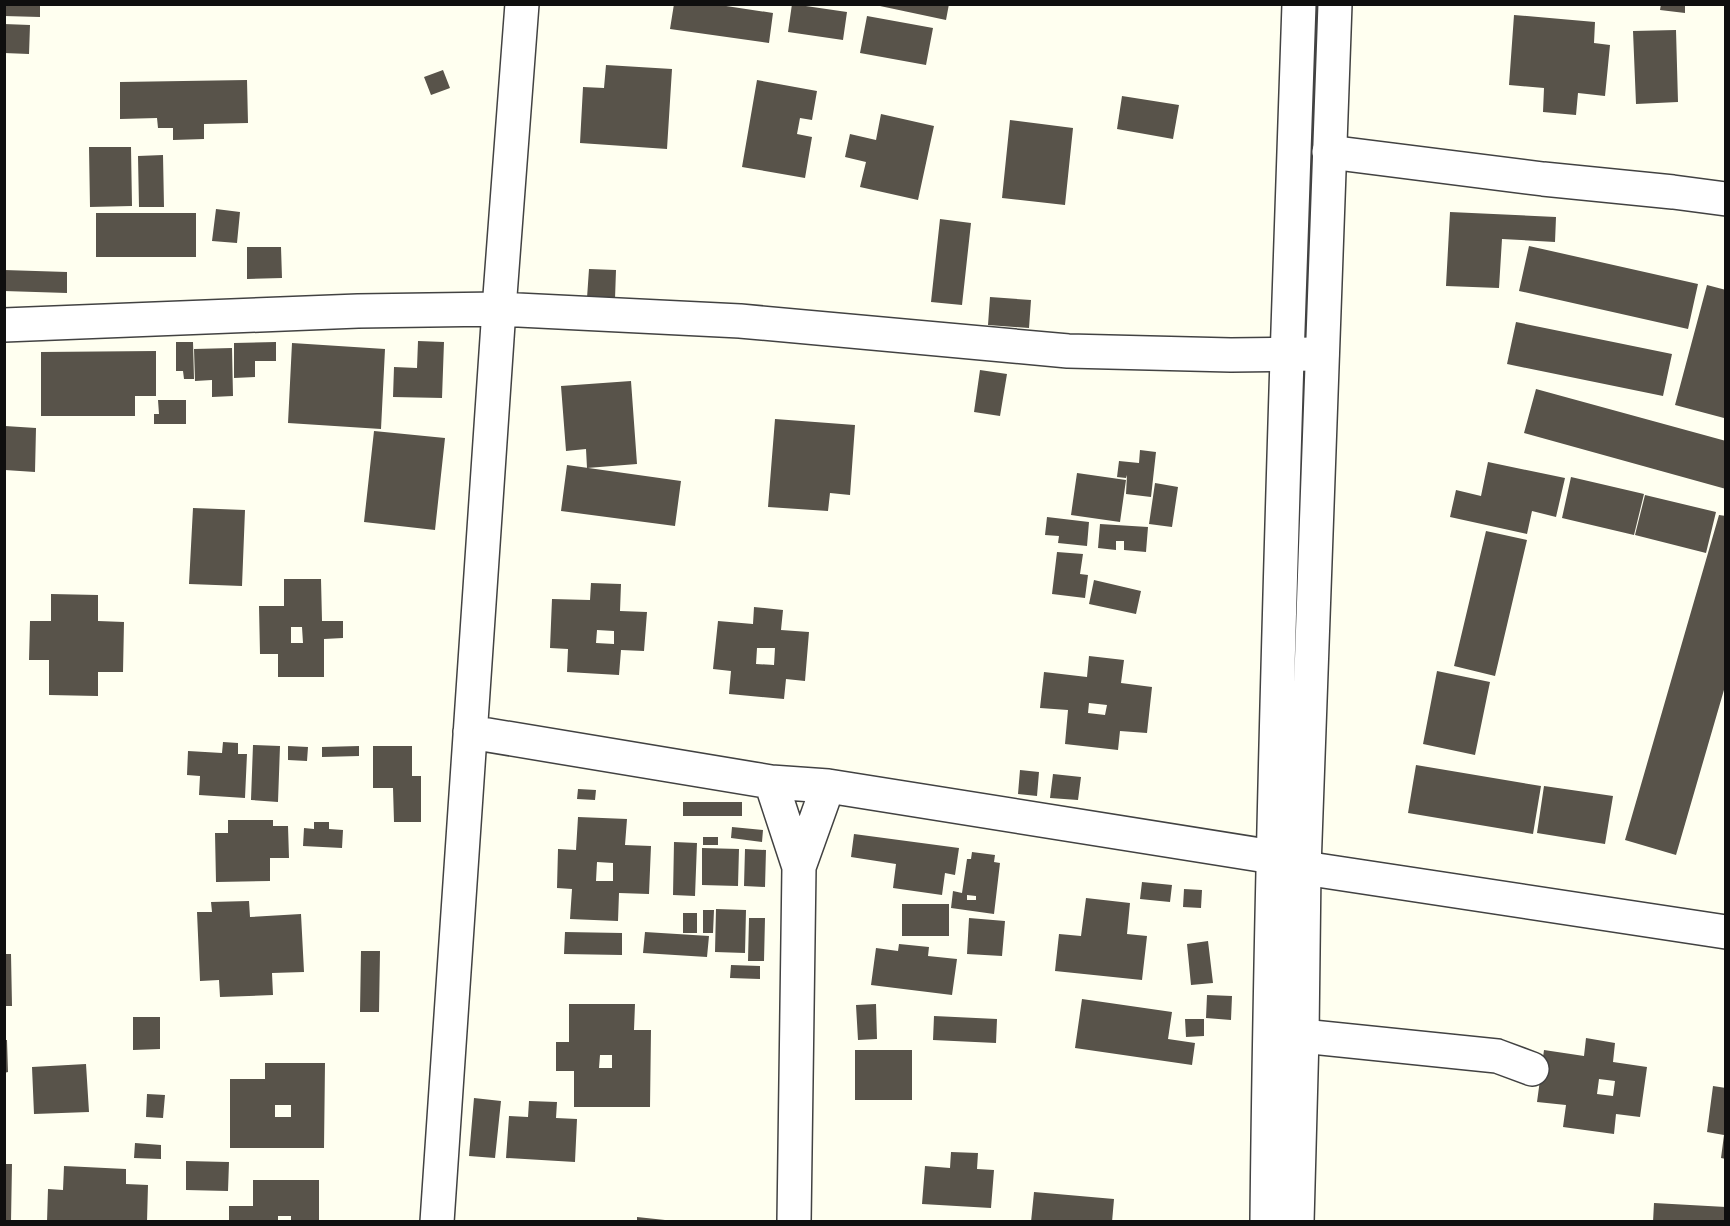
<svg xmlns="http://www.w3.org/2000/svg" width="1730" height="1226" viewBox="0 0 1730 1226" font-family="'Crimson Pro',serif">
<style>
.building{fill:#58534a;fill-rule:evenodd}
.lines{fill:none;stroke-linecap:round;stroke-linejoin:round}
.minor-casing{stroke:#424242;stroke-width:36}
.tertiary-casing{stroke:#424242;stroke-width:36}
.minor{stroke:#fff;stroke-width:33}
.tertiary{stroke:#fff;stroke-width:33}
</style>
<rect width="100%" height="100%" fill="#fffff0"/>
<!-- building -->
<path class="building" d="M4,4H40V17L4,16Z
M674,4H713L773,13L769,43L670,29Z
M792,4L847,12L843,40L788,32Z
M881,4H949L946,20L880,6Z
M1661,4H1685V13L1660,10Z
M1514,15L1595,22L1594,43L1610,45L1605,96L1578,93L1576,115L1543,112L1544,88L1509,85Z
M867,16L933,28L926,65L860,53Z
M4,24L30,25L29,54L4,53Z
M1676,30L1678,102L1636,104L1633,31Z
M606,65L672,69L667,149L580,143L583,87L604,88Z
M443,70L450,88L431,95L424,77Z
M247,80L248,123L204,124V139L173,140V128H158L157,118L120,119V82Z
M757,80L817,91L812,120L800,118L797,134L812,137L805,178L742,167Z
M1122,96L1179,105L1173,139L1117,129Z
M881,114L934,126L918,200L860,187L866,162L845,157L850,134L876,140Z
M1010,120L1073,128L1065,205L1002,198Z
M89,147H131L132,206L90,207Z
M163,155L164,207H139L138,156Z
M216,209L240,212L237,243L212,241Z
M1450,212L1556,217L1555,242L1502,239L1499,288L1446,286Z
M96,213H196V257H96Z
M940,219L971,223L962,305L931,302Z
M1529,246L1698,284L1688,329L1519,291Z
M247,247H281L282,278L247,279Z
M589,269L616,270L615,299L587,298Z
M4,270L67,272V293L4,291Z
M1707,285L1726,290V413L1724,418L1675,405Z
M990,297L1031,300L1029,328L988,325Z
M1516,322L1672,354L1663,396L1507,364Z
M418,341L444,342L442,398L393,397L394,367L417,368Z
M176,342H193L194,379H184L183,371H176Z
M276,342V361H255V377L234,378V343Z
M292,343L385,349L381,429L288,423Z
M232,348L233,396L212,397V380L195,381L194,349Z
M156,351V396H135V416H41V352Z
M980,370L1007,374L1000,416L974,412Z
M631,381L637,464L587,468L586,449L566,451L561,386Z
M1536,389L1726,441V489L1524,433Z
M158,400H186V424H154V414H159Z
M775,419L855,425L850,495L830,493L828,511L768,507Z
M5,426L36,428L35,472L5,470Z
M374,431L445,438L435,530L364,522Z
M1140,450L1156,452L1151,497L1126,494L1127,475L1126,478L1117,477L1119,461L1139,463Z
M1488,462L1565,478L1556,517L1532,511L1527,534L1450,517L1456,490L1481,496Z
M567,465L681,481L675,526L561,511Z
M1077,473L1126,480L1120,522L1071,515Z
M1571,477L1644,494L1634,535L1562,518Z
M1155,483L1178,487L1172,527L1149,524Z
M1645,495L1716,512L1706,553L1635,535Z
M193,508L245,510L242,586L189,584Z
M1719,515L1726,516V683L1676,855L1625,840Z
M1047,517L1089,522L1087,546L1058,543L1059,536L1045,535Z
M1100,524L1148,527L1146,552L1124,550V541H1116V550L1098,548Z
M1486,531L1527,540L1495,676L1454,666Z
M1057,552L1083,554L1080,574L1088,575L1085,598L1052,594Z
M284,579H321L322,621H343V638L324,639V677H278V654H260L259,606H284ZM291,627H302L303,643H291Z
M1094,580L1141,591L1136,614L1089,604Z
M591,583L621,584L620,611L647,612L644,651L621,650L619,675L567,672L568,649L550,648L552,599L590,600ZM597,630L614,631V644L596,643Z
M51,594L98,595V621L124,622L123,672H98V696L49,695V660H29L30,621H51Z
M754,607L783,610L781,630L809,632L805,681L786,679L784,699L729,694L731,671L713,669L718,621L753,624ZM757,648H775L774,665L756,664Z
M1089,656L1124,660L1121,683L1152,687L1147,733L1120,731L1118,750L1065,744L1068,710L1040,708L1044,672L1087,677ZM1089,703L1107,705L1105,715L1088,713Z
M1437,671L1490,682L1475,755L1423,744Z
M223,742L238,743V754H247L245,798L199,795L200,776L187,775L188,751L222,753Z
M253,745L280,746L278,802L251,800Z
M288,746L308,747L307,761L288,760Z
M359,746V756L322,757V747Z
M373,746H412V776H421V822H394L393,788H373Z
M1416,765L1541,786L1533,834L1408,813Z
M1020,770L1039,772L1037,796L1018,794Z
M1053,774L1081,777L1078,800L1050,798Z
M1544,786L1613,796L1605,844L1537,833Z
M578,789L596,790L595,800L577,799Z
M683,802H742V816H683Z
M578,817L627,819L625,845L651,846L649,894L619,893L618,921L570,919L572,889L557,888L558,849L576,850ZM597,862L613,863V881H596Z
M228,820H273V826H288L289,858H270V881L216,882L215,833H228Z
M314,822H329V829L343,830L342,848L303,846L304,828L314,829Z
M732,827L763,830L762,842L731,838Z
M854,834L959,848L955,875L945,873L942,895L893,888L896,864L851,857Z
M703,837H718V845H703Z
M674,842L697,843L695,896L673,895Z
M702,848L739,849L738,886L702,885Z
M745,849L766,850L765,887L744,886Z
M972,852L995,855L994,862L1000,863L994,914L951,908L953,891L962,893L967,859H971ZM967,895L976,896V900H967Z
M1142,882L1172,885L1170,902L1140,899Z
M1184,889L1202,890L1201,908L1183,907Z
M1086,898L1130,903L1127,934L1147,936L1142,980L1055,971L1059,934L1081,936Z
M249,901L250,917L301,914L304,972L272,973L273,995L220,997L219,980L200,981L197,912H212L211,902Z
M902,904H949V936H902Z
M716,909L746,910L745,953L715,952Z
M703,910H714L713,933H703Z
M683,913H697V933H683Z
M749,918H765L764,961H748Z
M969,918L1005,921L1002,956L967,954Z
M565,932L622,933V955L564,954Z
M645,932L709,936L707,957L643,953Z
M1208,941L1213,983L1191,985L1187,944Z
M899,944L929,947L928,956L957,959L952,995L871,985L876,948L898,951Z
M361,951H380L379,1012H360Z
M4,954H11L12,1006H4Z
M731,965L760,966V979L730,978Z
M1207,995L1232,996L1231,1020L1206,1018Z
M1082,999L1172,1012L1168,1039L1195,1043L1192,1065L1075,1048Z
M569,1004H635L634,1030H651L650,1107H574V1071H556V1042H569ZM600,1055H612V1068H599Z
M876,1004L877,1039L858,1040L856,1005Z
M934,1016L997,1019L996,1043L933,1040Z
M133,1017H160V1049L133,1050Z
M1185,1019H1204V1036L1186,1037Z
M1586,1038L1615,1043L1613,1062L1647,1067L1640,1117L1616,1114L1614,1134L1563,1127L1566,1105L1537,1102L1544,1050L1584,1056ZM1599,1079L1615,1081L1613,1096L1597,1094Z
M4,1040H7L8,1072L4,1073Z
M855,1050H912V1100H855Z
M265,1063H325L324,1148H230V1079H265ZM275,1105H291V1117H275Z
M86,1064L89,1112L34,1114L32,1067Z
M1713,1086L1726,1088V1159L1721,1158L1724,1135L1707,1132Z
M147,1094L165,1095L163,1118L146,1117Z
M474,1098L501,1101L495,1158L469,1156Z
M529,1101L557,1102L556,1118L577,1119L575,1162L506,1158L509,1116L528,1117Z
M135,1143L161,1145V1159L134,1158Z
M951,1152L978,1153L977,1169L994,1170L991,1208L922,1204L925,1166L950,1168Z
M186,1161L229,1162L228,1191L186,1190Z
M4,1164H12L11,1222H4Z
M64,1166L126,1169V1184L148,1185L147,1222H47L48,1189L63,1190Z
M253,1180H319V1222H291V1216H278V1222H229V1206H253Z
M1034,1192L1114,1199L1112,1222H1031Z
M1654,1203L1726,1207V1222H1653Z
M637,1217L665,1220V1222H637Z"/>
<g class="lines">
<!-- minor casing -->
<g class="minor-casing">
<path id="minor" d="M1329,152L1543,179L1673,192L1726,199
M4,325L358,311L499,309L740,321L1068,351L1231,355L1322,354
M470,732L771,782L828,786L1273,857
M771,782L799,867
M1304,868L1726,932
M1302,1036L1497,1056L1532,1069
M437,1222L499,309L522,4
M794,1222L799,867L828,786"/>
</g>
<!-- tertiary casing -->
<g class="tertiary-casing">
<path id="tertiary" d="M1267,1222C1270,934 1278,647 1287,359C1290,241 1296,123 1299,4
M1297,1222L1302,1036L1304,868L1335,4"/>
</g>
<!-- minor -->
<use href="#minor" class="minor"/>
<!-- tertiary -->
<use href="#tertiary" class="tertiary"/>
</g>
<!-- border -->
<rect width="1730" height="1226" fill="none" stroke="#0f0f0f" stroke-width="12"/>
</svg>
